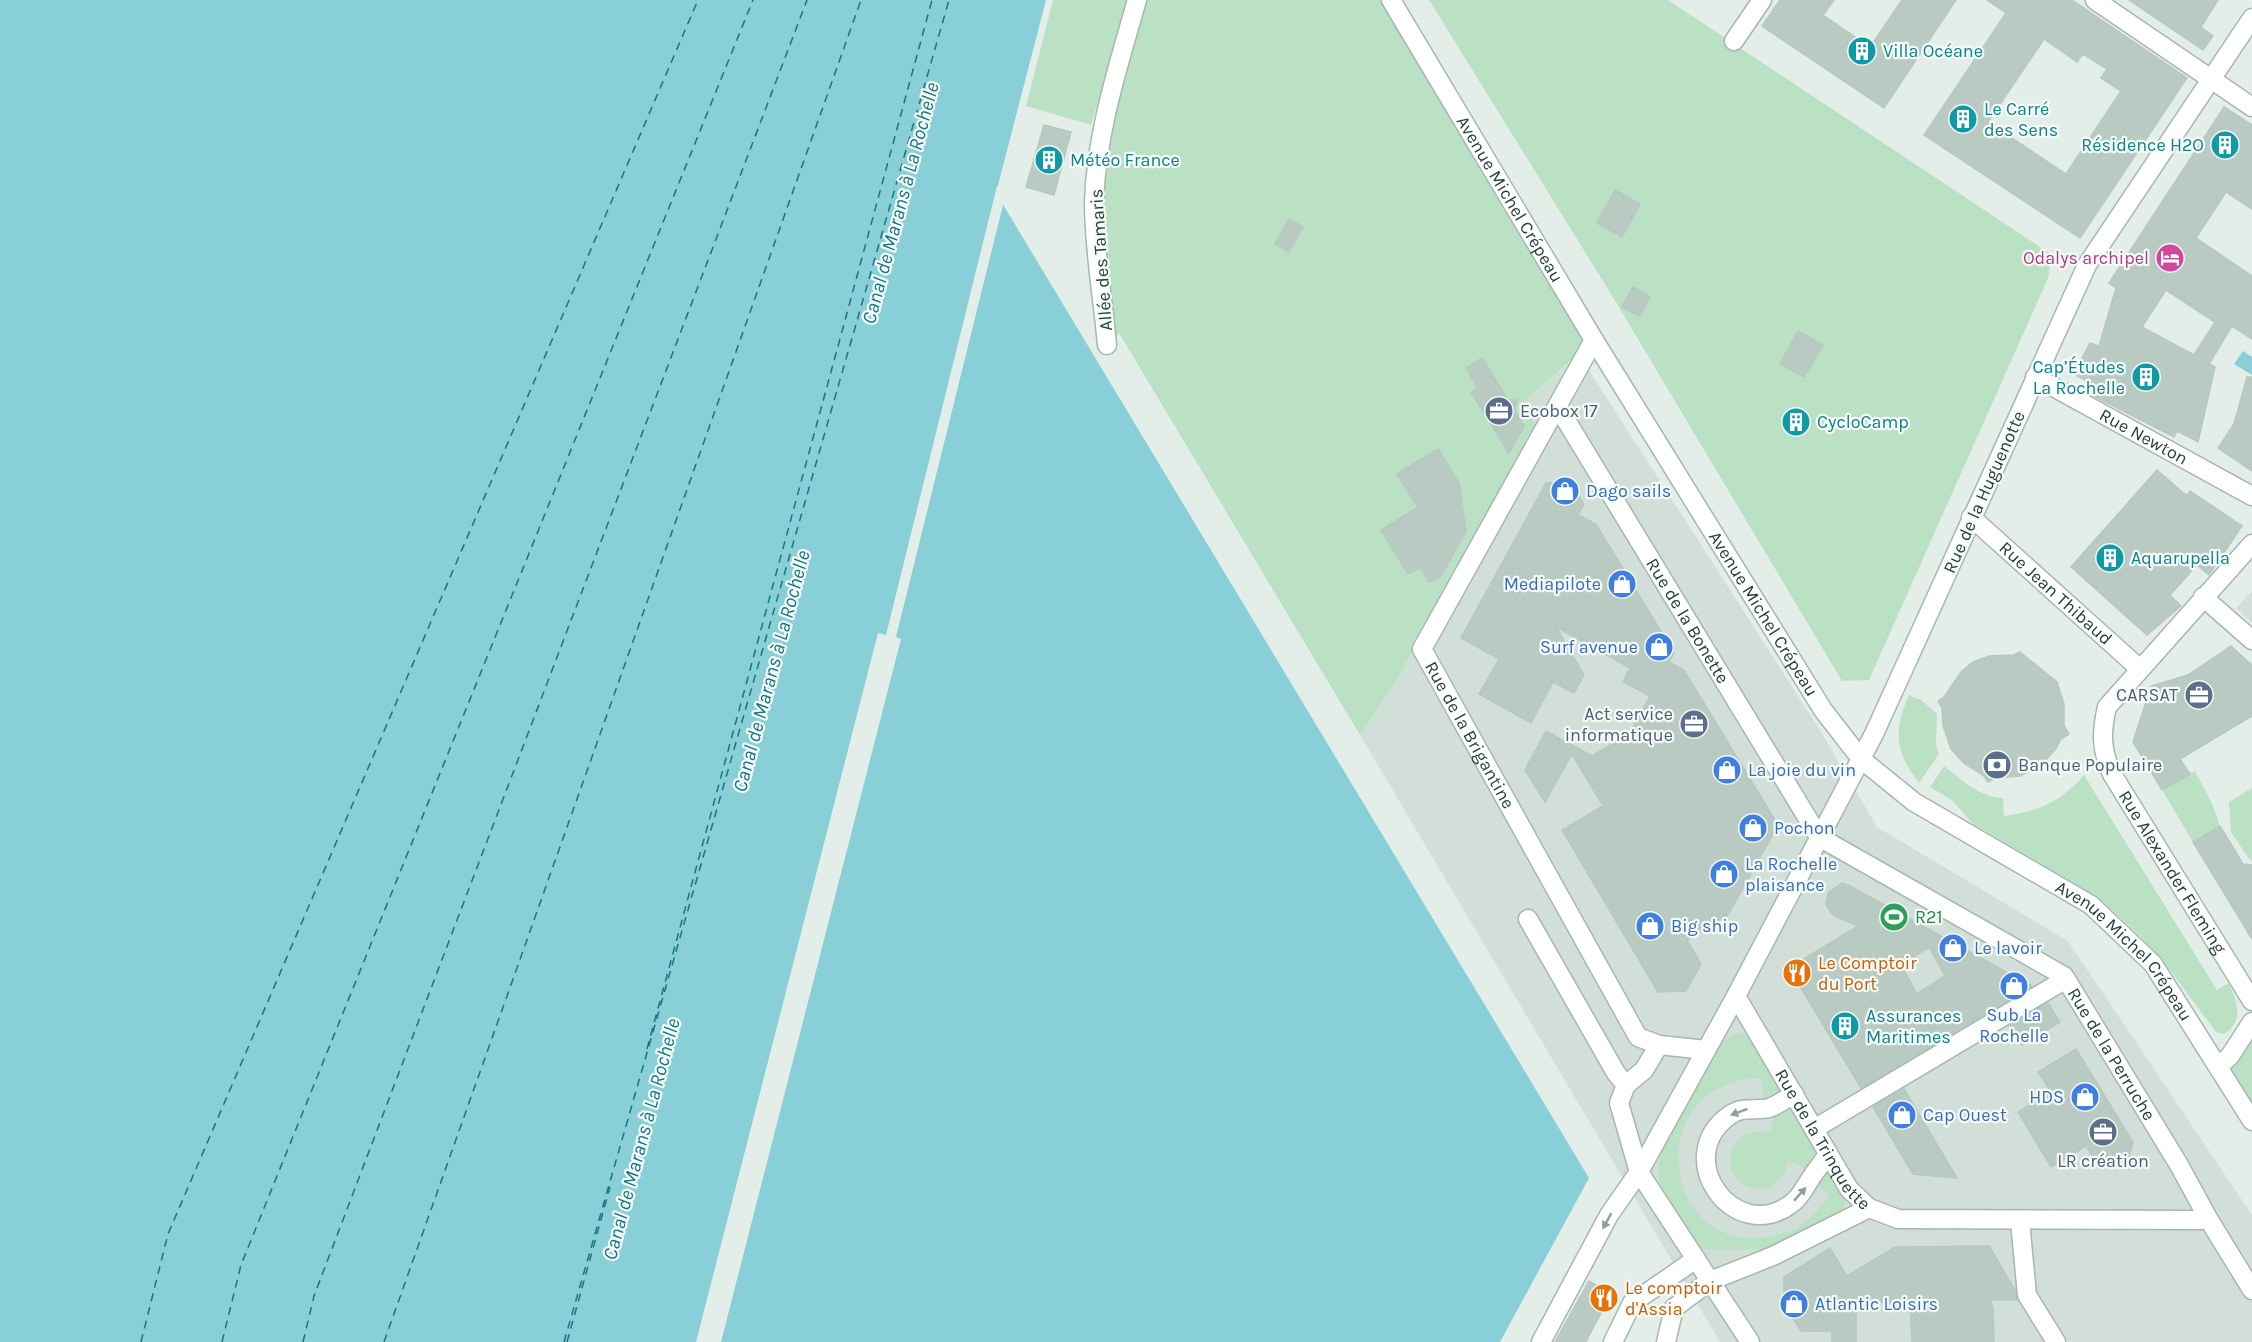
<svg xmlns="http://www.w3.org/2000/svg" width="2252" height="1342" font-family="Karla,sans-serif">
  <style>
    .built { fill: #d2dfd8 }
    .green { fill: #bbe1c4; fill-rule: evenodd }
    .water { fill: #88cfd7 }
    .pier { fill: #e4eee9 }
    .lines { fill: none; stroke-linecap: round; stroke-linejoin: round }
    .ferry { stroke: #167683; stroke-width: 1.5; stroke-dasharray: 8 6; stroke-linecap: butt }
    .building { fill: #b9cac2; stroke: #b6c9c0; stroke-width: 1.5; fill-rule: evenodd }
    .minor-casing { stroke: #a6b7b0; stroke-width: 21 }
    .minor { stroke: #fff; stroke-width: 18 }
    .oneway { fill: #90a09c }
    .labels { text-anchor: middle; stroke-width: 4.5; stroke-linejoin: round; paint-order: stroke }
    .culture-label { font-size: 18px; fill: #0d838f; stroke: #f5faf7; text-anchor: start }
    .street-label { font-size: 18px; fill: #224238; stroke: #f5faf7 }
    .hotel-label { font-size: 18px; fill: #b23c85; stroke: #f5faf7; text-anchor: end }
    .service-label { font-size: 18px; fill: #4e5e75; stroke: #f5faf7; text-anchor: start }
    .shop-label { font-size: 18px; fill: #366cbe; stroke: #f5faf7; text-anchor: start }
    .leisure-label { font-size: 18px; fill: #27864d; stroke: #f5faf7; text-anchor: start }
    .food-label { font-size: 18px; fill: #c56008; stroke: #f5faf7; text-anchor: start }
    .water-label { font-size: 20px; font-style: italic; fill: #167683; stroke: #f5faf7 }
  </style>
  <rect width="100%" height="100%" fill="#e4eee9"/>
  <g class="built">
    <polygon points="1576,357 1583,361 1818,727 1877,827 2068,941 2252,1215 2252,1342 1720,1342 1360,735 1397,680 1535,424 1523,403"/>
    <polygon points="2252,591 2252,623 2236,608"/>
  </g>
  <g class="green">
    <polygon points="1053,0 1127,0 1091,125 1026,106"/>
    <polygon points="1147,0 1391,0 1594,340 1523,403 1535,424 1397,680 1360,735 1119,333 1107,345 1094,204 1120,94"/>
    <polygon points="1429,0 1668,0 2052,255 2048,278 1869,680 1842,681 1614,299"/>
    <path d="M 1909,695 L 1921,700 L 1937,714 L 1936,745 L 1939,754 L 1919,783 C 1895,752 1893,731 1909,695 Z"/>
    <path d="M 1944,766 C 1962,780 1979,797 2003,798 L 2004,816 C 2040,811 2060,802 2084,775 L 2217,990 L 2228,983 C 2238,1001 2244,1022 2224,1034 L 2216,1032 L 2172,973 L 2146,942 L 2113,911 L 2084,889 L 1972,823 L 1953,801 L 1930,787 Z"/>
    <polygon points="2195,771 2212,804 2220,826 2193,842 2162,790"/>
    <polygon points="2252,788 2252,860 2250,860 2231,832 2229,802"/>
    <polygon points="2252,1022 2252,1121 2219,1066"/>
    <path d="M 1739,1032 L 1748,1035 L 1756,1043 L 1846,1192 L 1844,1208 L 1773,1250 L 1700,1249 C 1676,1216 1649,1195 1661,1152 L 1719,1046 L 1727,1038 ZM 1761,1078 L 1763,1098 L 1773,1119 L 1770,1132 C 1717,1123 1717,1198 1769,1188 L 1785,1173 L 1788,1161 L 1802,1166 L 1816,1185 L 1829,1194 C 1816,1217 1795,1234 1768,1237 C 1658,1253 1642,1081 1761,1078 Z"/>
  </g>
  <g class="water">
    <polygon points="0,0 1046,0 996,193 1589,1178 1500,1342 0,1342"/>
    <polygon points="2243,351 2252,357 2252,375 2234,364"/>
  </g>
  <polygon class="pier" points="997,186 1000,187 999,193 1004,201 896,637 901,639 721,1342 696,1342 878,633 886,635"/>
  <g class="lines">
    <g class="ferry">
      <polyline points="647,1049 932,0"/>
      <polyline points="141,1342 168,1234 698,0"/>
      <polyline points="222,1342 241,1265 753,0"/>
      <polyline points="303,1342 314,1296 807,0"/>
      <polyline points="384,1342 861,0"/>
      <polyline points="564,1342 949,0"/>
      <polyline points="567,1342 610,1187"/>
    </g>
  </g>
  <g class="building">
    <polygon points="1780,0 1834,0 1823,15 1870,47 1902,0 1956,0 1884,108 1762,26"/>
    <path d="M 1987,0 L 2072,0 L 2187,78 L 2080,238 L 1924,135 L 2006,13 ZM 2044,39 L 2077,62 L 2083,54 L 2107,69 L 2101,78 L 2121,91 L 2066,174 L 1988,122 Z"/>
    <polygon points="2129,0 2218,0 2201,27 2213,36 2203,50"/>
    <path d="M 2224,107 L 2252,125 L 2252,209 L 2226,192 L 2196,238 L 2252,276 L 2252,339 L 2232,326 L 2209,364 L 2215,367 L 2198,442 L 2177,431 L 2174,437 L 2082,390 L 2087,381 L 2074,374 L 2090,343 L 2099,346 L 2116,288 L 2109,283 ZM 2166,290 L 2215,322 L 2194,355 L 2142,327 Z"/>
    <polygon points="1044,125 1071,132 1054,195 1026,187"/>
    <polygon points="1615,190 1640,204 1622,237 1597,223"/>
    <polygon points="1289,219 1303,227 1289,252 1275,244"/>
    <polygon points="1633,287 1650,297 1639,316 1622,307"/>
    <polygon points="1798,331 1823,345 1804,377 1780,364"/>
    <polygon points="1482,358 1508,400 1517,400 1515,411 1524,426 1509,453 1471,392 1478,388 1466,368"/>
    <polygon points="2247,377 2252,377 2252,471 2218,448 2234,424"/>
    <polygon points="1438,449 1459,483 1466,531 1441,576 1429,582 1420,567 1408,574 1381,530 1418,507 1397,474"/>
    <polygon points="2157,470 2187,496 2190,491 2242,526 2209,575 2197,565 2170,595 2181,606 2147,635 2071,567"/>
    <polygon points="1546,483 1567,483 1573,486 1584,504 1578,515 1596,524 1674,653 1669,662 1684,670 1778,825 1728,915 1687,940 1701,964 1686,991 1658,992 1562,830 1603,806 1572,754 1545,802 1525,770 1546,731 1592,756 1629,734 1650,696 1623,682 1630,668 1556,627 1584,675 1574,693 1553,682 1531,723 1479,694 1499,659 1461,638"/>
    <polygon points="2231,646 2252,665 2252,716 2180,759 2190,774 2162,790 2133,742 2151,686 2188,675"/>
    <polygon points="2020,652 2057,682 2064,704 2064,726 2069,734 2061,739 2055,750 2039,767 2020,776 1995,778 1988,782 1983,775 1965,764 1951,749 1943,725 1942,708 1938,701 1944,697 1961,672 1973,662 1989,656 2014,655"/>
    <polygon points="2220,826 2243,864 2252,865 2252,939 2193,842"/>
    <path d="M 1842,883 L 1850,886 L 2032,986 L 1861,1088 L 1789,968 L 1858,926 L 1833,915 L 1826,905 L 1828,893 ZM 1929,947 L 1945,976 L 1917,994 L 1901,965 Z"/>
    <polygon points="2048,1003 2060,1022 2022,1045 2010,1025"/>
    <polygon points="2076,1049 2133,1142 2129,1158 2121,1163 2096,1162 2086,1146 2051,1167 2018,1112 2051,1092 2038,1072"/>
    <polygon points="1904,1089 1957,1178 1913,1174 1873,1107"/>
    <polygon points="1989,1246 2015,1290 2017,1300 1990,1300 1993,1307 1994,1342 1912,1342 1910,1302 1856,1303 1856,1342 1832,1342 1832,1331 1801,1331 1784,1304 1784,1277 1830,1248 1847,1276 1895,1247"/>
    <polygon points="1589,1281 1612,1294 1594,1326 1586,1342 1555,1342"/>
  </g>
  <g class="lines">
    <g class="minor-casing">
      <g id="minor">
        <path id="s1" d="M 1391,0 L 1594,340 L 1823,710 L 1861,759 L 1914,802 L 2091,905 L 2153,964 L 2252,1121"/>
        <polyline points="2095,0 2252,107"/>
        <path id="s2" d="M 2252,18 L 2087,265 L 1874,734 L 1736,996 L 1849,1189 L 1869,1208 L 1898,1219 L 2209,1220 L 2252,1290"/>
        <polyline points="1734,41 1762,0"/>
        <path id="s3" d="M 1594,340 L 1422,649 L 1638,1037 L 1659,1045 L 1706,1050"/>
        <path d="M 1107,345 C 1103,299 1094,250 1094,203 C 1096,133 1118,67 1137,0"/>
        <path id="s4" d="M 2035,377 L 2252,496"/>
        <path id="s5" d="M 1558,407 L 1819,837 L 2064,976 L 2179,1165 L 2209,1220"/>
        <path id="s6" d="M 1971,517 L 2140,669"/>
        <path id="s7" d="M 2252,544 L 2107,707 C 2101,733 2101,749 2112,774 L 2252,1001"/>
        <polyline points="2203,597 2252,640"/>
        <polyline points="1528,919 1616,1073 1626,1085"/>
        <polyline points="1659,1045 1644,1070 1626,1085 1619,1103 1639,1172 1750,1342"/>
        <polyline points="2219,1066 2230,1056 2252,1022"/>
        <path d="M 1794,1094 C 1786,1099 1778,1105 1769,1108 C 1755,1111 1743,1106 1730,1115 C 1670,1157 1734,1246 1791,1204 C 1802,1196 1805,1186 1813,1175 C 1818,1167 1824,1162 1828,1153"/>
        <polyline points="1814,1129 2066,979"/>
        <polyline points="2020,1221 2027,1295 2056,1342"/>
        <polyline points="1541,1342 1609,1215 1639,1172 1736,996"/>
        <polyline points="1613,1342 1632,1303 1696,1259"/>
        <polyline points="1666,1342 1674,1308 1710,1281 1773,1256 1869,1208"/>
      </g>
    </g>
    <use href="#minor" class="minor"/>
  </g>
  <defs><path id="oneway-solid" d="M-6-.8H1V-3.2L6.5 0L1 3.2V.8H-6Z" transform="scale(1.5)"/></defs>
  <g class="oneway">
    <use href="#oneway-solid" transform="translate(1739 1112) rotate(159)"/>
    <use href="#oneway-solid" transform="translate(1800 1194) rotate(-48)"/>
    <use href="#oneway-solid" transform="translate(1607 1221) rotate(119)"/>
  </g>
  <defs>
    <g id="building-disc" transform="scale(1.5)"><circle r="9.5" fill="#0f9aa8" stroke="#f5faf7"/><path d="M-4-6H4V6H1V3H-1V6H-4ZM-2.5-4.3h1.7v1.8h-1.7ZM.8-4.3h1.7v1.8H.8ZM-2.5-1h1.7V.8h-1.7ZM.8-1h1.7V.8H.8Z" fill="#fff"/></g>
    <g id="hotel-disc" transform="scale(1.5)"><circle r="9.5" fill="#d1479c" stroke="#f5faf7"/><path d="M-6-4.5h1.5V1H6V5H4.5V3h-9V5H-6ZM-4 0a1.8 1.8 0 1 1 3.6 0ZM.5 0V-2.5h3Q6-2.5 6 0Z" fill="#fff"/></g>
    <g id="office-disc" transform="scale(1.5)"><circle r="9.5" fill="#5c6f8a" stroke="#f5faf7"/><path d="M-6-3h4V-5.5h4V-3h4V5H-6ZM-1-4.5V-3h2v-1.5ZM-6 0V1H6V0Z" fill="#fff"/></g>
    <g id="shop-disc" transform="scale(1.5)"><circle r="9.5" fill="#3f7fe0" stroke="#f5faf7"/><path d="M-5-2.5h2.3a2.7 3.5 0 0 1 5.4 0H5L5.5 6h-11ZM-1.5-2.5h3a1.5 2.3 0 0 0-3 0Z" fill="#fff"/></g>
    <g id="bank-disc" transform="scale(1.5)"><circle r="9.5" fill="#5c6f8a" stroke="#f5faf7"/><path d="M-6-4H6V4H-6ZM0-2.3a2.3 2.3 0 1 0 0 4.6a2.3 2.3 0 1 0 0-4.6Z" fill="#fff"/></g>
    <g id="stadium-disc" transform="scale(1.5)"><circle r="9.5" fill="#2e9e5b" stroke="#f5faf7"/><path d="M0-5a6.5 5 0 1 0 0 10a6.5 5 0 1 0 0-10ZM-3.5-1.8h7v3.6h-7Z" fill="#fff"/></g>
    <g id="restaurant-disc" transform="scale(1.5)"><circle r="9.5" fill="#e8710a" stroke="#f5faf7"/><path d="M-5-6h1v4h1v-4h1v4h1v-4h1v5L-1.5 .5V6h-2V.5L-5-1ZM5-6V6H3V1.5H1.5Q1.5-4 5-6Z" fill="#fff"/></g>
  </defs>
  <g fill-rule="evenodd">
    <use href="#building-disc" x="1862" y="51"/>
    <use href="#building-disc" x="1963" y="119"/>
    <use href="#building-disc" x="2225" y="145"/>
    <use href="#building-disc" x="1049" y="160"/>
    <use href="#hotel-disc" x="2170" y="258"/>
    <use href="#building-disc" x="2146" y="377"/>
    <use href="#office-disc" x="1499" y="411"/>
    <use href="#building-disc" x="1796" y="422"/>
    <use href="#shop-disc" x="1565" y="491"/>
    <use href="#building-disc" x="2110" y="558"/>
    <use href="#shop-disc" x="1622" y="584"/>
    <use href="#shop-disc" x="1659" y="647"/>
    <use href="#office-disc" x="2199" y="695"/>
    <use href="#office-disc" x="1694" y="724"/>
    <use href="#bank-disc" x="1997" y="765"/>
    <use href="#shop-disc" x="1727" y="770"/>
    <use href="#shop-disc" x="1753" y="828"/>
    <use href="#shop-disc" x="1724" y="874"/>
    <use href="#stadium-disc" x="1894" y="917"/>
    <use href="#shop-disc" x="1650" y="926"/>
    <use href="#shop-disc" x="1953" y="948"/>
    <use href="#restaurant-disc" x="1797" y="973"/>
    <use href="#shop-disc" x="2014" y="986"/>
    <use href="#building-disc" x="1845" y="1026"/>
    <use href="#shop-disc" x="2085" y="1097"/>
    <use href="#shop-disc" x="1902" y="1115"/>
    <use href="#office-disc" x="2103" y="1132"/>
    <use href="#restaurant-disc" x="1604" y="1298"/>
    <use href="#shop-disc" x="1794" y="1304"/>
  </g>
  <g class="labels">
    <g class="culture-label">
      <text x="1883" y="57">Villa Océane</text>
      <text x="1984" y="115">Le Carré<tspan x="1984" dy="21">des Sens</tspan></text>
      <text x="2204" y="151" text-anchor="end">Résidence H2O</text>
      <text x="1070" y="166">Météo France</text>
      <text x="2125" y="373" text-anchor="end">Cap’Études<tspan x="2125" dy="21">La Rochelle</tspan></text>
      <text x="1817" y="428">CycloCamp</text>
      <text x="2131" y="564">Aquarupella</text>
      <text x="1866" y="1022">Assurances<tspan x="1866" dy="21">Maritimes</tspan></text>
    </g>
    <g class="street-label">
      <text dy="6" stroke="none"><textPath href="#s1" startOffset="232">Avenue Michel Crépeau</textPath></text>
      <text transform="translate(1101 260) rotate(-94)" y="6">Allée des Tamaris</text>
      <text dy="6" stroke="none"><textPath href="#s4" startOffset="124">Rue Newton</textPath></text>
      <text transform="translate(1984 492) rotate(-66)" y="6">Rue de la Huguenotte</text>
      <text dy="6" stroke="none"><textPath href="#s6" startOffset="114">Rue Jean Thibaud</textPath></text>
      <text dy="6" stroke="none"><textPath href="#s1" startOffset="718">Avenue Michel Crépeau</textPath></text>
      <text dy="6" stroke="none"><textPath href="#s5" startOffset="250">Rue de la Bonette</textPath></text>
      <text dy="6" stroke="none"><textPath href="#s3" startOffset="452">Rue de la Brigantine</textPath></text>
      <text dy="6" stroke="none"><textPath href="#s7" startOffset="402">Rue Alexander Fleming</textPath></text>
      <text dy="6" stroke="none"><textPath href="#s1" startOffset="1222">Avenue Michel Crépeau</textPath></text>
      <text dy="6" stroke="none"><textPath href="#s5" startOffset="876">Rue de la Perruche</textPath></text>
      <text dy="6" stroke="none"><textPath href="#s2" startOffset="1276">Rue de la Trinquette</textPath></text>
    </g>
    <g class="hotel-label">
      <text x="2149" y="264">Odalys archipel</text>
    </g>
    <g class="service-label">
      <text x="1520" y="417">Ecobox 17</text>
      <text x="2178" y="701" text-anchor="end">CARSAT</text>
      <text x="1673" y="720" text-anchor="end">Act service<tspan x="1673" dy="21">informatique</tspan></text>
      <text x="2018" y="771">Banque Populaire</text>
      <text x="2103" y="1167" text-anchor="middle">LR création</text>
    </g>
    <g class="shop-label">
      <text x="1586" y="497">Dago sails</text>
      <text x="1601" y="590" text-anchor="end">Mediapilote</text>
      <text x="1638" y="653" text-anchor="end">Surf avenue</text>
      <text x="1748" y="776">La joie du vin</text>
      <text x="1774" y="834">Pochon</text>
      <text x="1745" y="870">La Rochelle<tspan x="1745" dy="21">plaisance</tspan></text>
      <text x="1671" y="932">Big ship</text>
      <text x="1974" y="954">Le lavoir</text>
      <text x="2014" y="1021" text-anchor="middle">Sub La<tspan x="2014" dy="21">Rochelle</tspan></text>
      <text x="2064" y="1103" text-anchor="end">HDS</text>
      <text x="1923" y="1121">Cap Ouest</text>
      <text x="1815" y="1310">Atlantic Loisirs</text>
    </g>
    <g class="leisure-label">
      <text x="1915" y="923">R21</text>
    </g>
    <g class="food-label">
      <text x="1818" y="969">Le Comptoir<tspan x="1818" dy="21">du Port</tspan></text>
      <text x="1625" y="1294">Le comptoir<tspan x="1625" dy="21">d'Assia</tspan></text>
    </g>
    <g class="water-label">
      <text transform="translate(900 203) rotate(-75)" y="7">Canal de Marans à La Rochelle</text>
      <text transform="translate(771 671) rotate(-75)" y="7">Canal de Marans à La Rochelle</text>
      <text transform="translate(641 1139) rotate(-75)" y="7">Canal de Marans à La Rochelle</text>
    </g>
  </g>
</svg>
